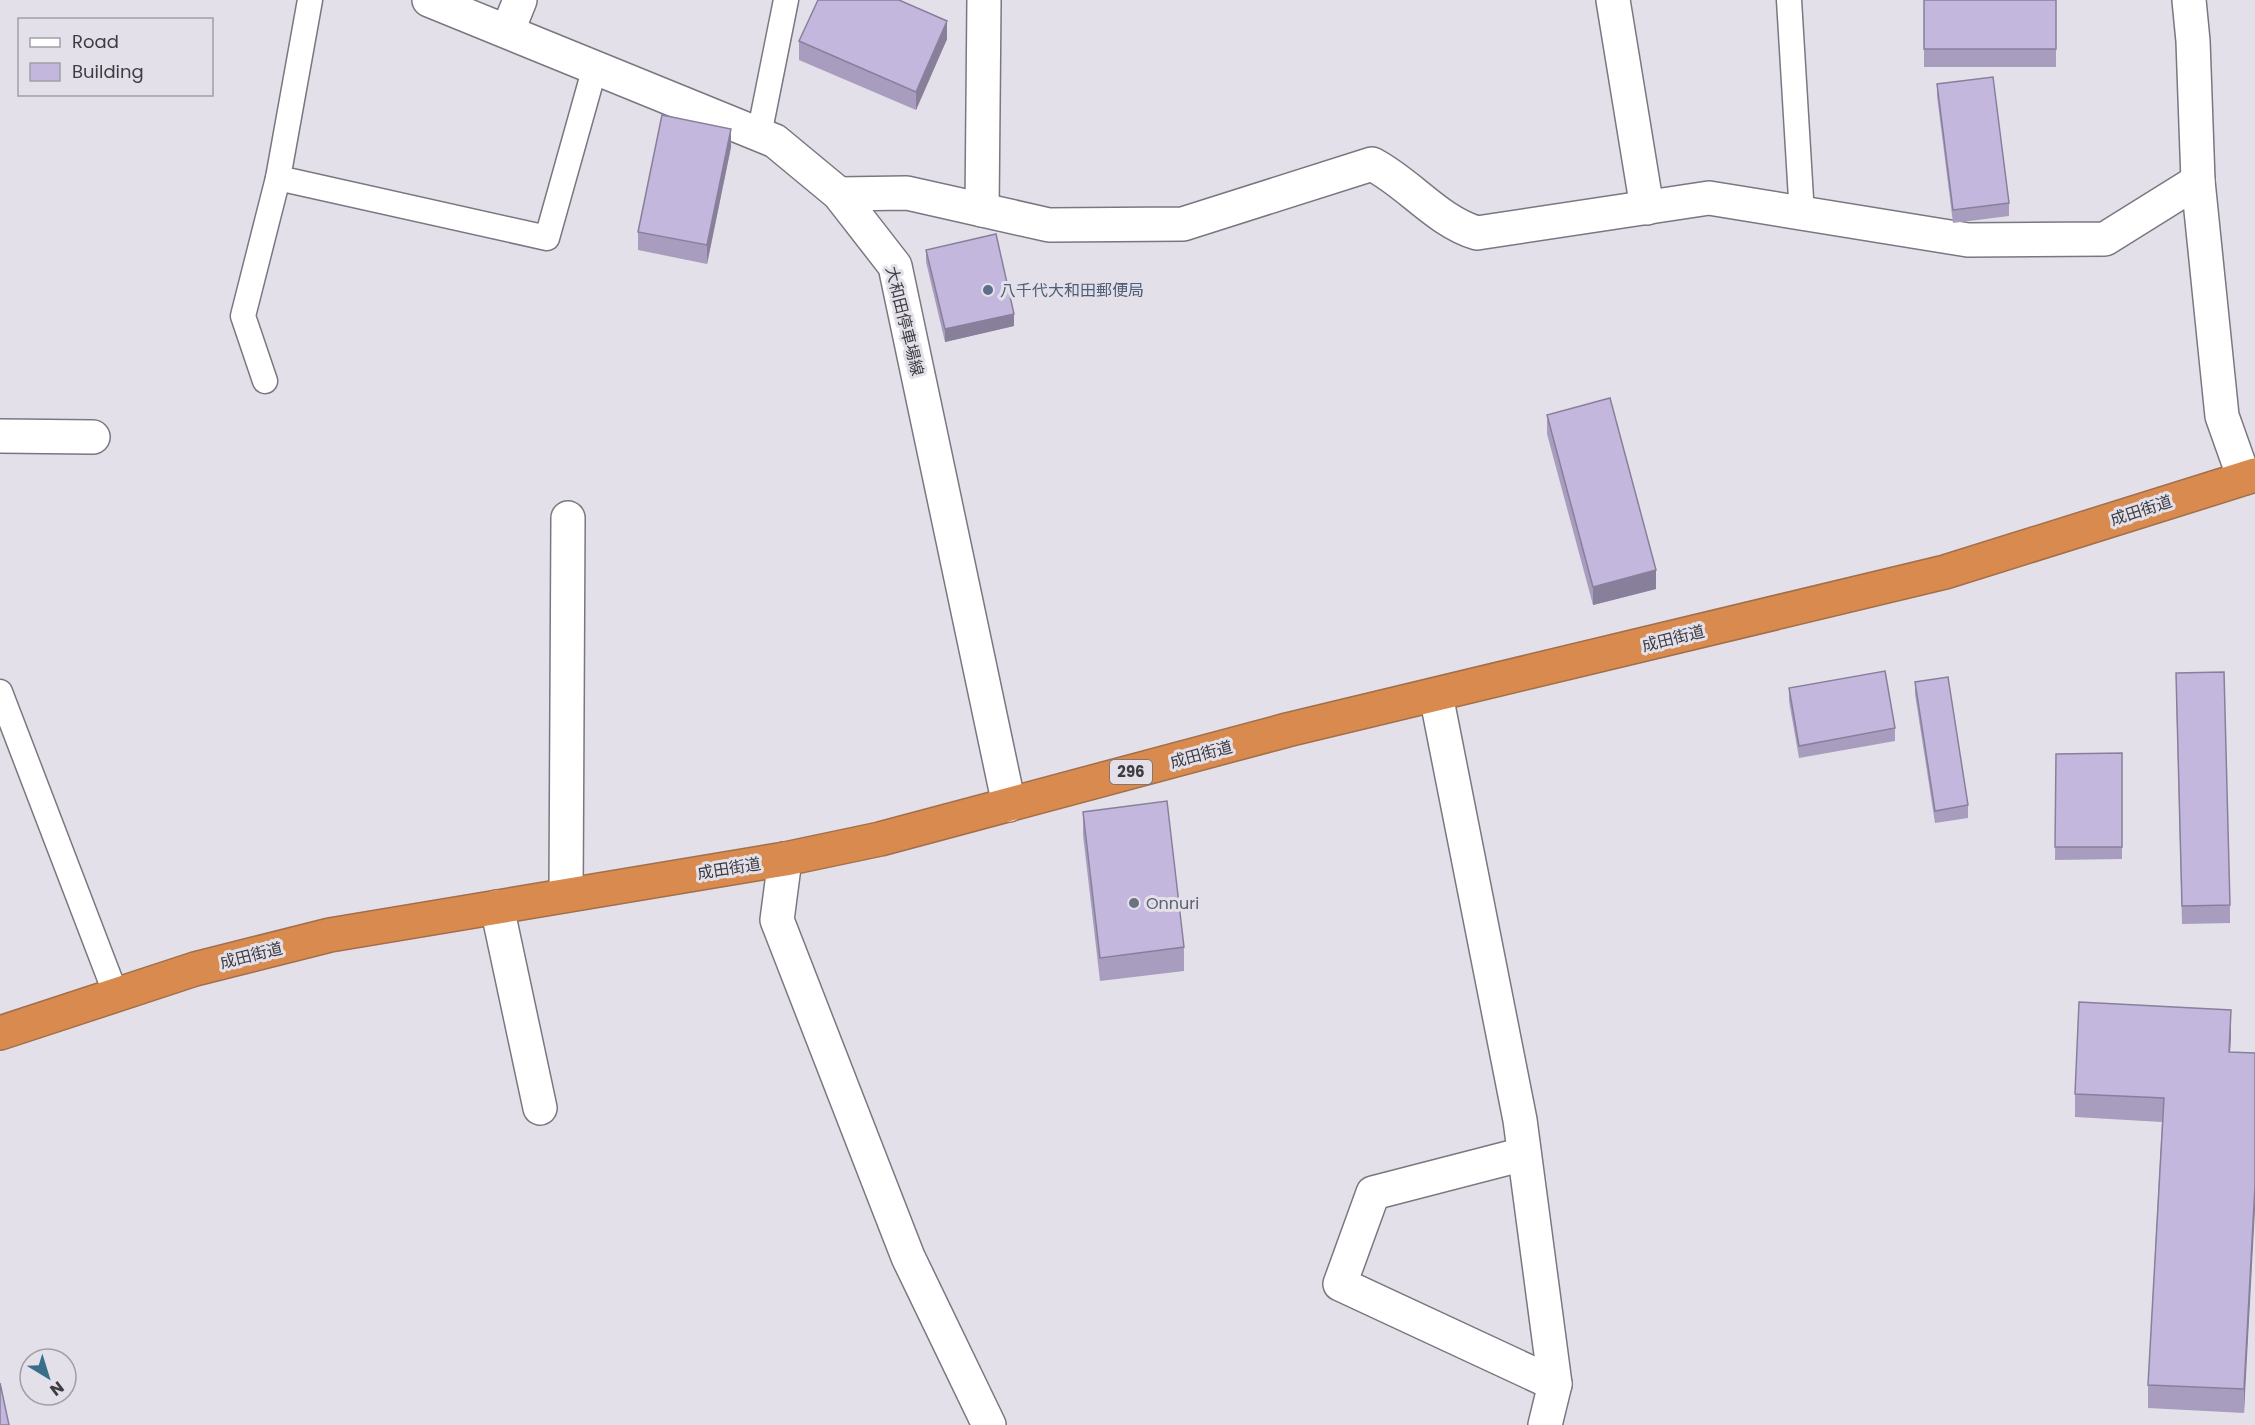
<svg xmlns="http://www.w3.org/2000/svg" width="2255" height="1425" font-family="Poppins,'Noto Sans JP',sans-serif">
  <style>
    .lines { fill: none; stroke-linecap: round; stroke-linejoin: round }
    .lane-casing { stroke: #7a7780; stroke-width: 27 }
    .street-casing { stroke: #7a7780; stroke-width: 36 }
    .secondary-casing { stroke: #7a7780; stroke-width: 36 }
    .highway-casing { stroke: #a26f49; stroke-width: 36 }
    .lane { stroke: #fff; stroke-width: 24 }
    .street { stroke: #fff; stroke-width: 33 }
    .secondary { stroke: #fff; stroke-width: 33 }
    .highway { stroke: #d98a4e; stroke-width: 33 }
    .wall { fill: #a89dbf }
    .shaded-wall { fill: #88809b }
    .building { fill: #c3b7de; stroke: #88809b; stroke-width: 1.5 }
    .service-dot { fill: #5c6f8a; stroke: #e3e0ea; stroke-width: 2 }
    .worship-dot { fill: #6b7280; stroke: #e3e0ea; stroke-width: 2 }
    .labels { text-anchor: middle; stroke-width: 6; stroke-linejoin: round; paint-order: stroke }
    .shield { fill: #e3e0ea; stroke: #6f6d73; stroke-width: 1.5 }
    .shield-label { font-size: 15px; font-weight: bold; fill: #3d3c40 }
    .service-label { font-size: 16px; fill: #4e5e75; stroke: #e3e0ea; text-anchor: start }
    .street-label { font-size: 16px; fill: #3d3c40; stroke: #e3e0ea }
    .worship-label { font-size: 16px; fill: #5b616d; stroke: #e3e0ea; text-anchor: start }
  </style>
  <rect width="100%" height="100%" fill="#e3e0ea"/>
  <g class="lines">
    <g class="lane-casing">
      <g id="lane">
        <polyline points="310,0 278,178 547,238 595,67"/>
        <polyline points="1789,0 1802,215"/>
        <polyline points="759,135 786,0"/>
        <polyline points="265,381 243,316 278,178"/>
        <polyline points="0,692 116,995"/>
      </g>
    </g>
    <g class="street-casing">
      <g id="street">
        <polyline points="1613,0 1647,208"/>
        <polyline points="2189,0 2193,41 2198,181 2222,416 2244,478"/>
        <polyline points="508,30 520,0"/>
        <path d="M 839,194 L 907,193 L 1049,225 L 1183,224 L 1372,164 C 1409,183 1437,221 1477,233 L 1709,198 L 1968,240 L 2105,239 L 2198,181"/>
        <polyline points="982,210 984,0"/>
        <polyline points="0,436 93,437"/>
        <polyline points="1436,695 1520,1120 1555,1384 1545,1425"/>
        <polyline points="785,859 777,920 908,1257 989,1425"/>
        <polyline points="566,895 568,518"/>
        <polyline points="497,907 540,1108"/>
        <polyline points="1524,1154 1373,1193 1340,1284 1555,1384"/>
      </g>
    </g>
    <g class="secondary-casing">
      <polyline id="secondary" points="429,0 775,141 839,194 895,266 1009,805"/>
    </g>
    <g class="highway-casing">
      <polyline id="highway" points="0,1033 195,969 330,935 785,859 880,839 1287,730 1945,572 2255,475"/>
    </g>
    <use href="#lane" class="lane"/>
    <use href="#street" class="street"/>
    <use href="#secondary" class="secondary"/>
    <use href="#highway" class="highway"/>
  </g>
  <g class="wall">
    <rect x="1924" y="0" width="132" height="67"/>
    <polygon points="947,39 916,110 799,60 799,41"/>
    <polygon points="1937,84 2009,203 2009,216 1953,223 1937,96"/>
    <polygon points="731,147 707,264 638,250 638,232"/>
    <polygon points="926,250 1014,326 945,342 926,262"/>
    <polygon points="1547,415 1656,589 1593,605 1547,434"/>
    <polygon points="1915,682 1968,805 1968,818 1935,823 1915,694"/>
    <polygon points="1789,688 1895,728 1895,741 1799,758 1789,701"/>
    <polygon points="2176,691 2230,905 2230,923 2182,924"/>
    <polygon points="2122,753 2122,859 2055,860 2056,754"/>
    <polygon points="1083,812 1184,947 1184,971 1100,981 1083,835"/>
    <polygon points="2231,1033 2230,1052 2255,1053 2244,1413 2148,1408 2148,1385 2162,1122 2075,1117 2075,1094"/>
  </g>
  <g class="shaded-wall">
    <polygon points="947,21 947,39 916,110 916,92"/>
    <polygon points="731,129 731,147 707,264 707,245"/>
    <polygon points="1014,314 1014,326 945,342 945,329"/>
    <polygon points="1656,570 1656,589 1593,605 1593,587"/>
    <polygon points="2231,1010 2231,1033 2229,1075 2229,1052"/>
    <polygon points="2255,1186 2255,1210 2244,1413 2244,1389"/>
  </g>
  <g class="building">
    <polygon points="818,0 899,0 947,21 916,92 799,41"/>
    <rect x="1924" y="0" width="132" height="49"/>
    <polygon points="1993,77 2009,203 1953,210 1937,84"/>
    <polygon points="662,115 731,129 707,245 638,232"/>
    <polygon points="996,234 1014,314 945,329 926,250"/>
    <polygon points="1610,398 1656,570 1593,587 1547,415"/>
    <polygon points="1885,671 1895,728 1799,746 1789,688"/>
    <polygon points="2224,672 2230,905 2182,906 2176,673"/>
    <polygon points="1948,677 1968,805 1935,811 1915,682"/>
    <polygon points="2122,753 2122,847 2055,847 2056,754"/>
    <polygon points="1167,801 1184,947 1100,958 1083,812"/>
    <polygon points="2079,1002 2231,1010 2229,1052 2255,1053 2255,1186 2244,1389 2148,1385 2164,1098 2075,1094"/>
    <polygon points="0,1383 9,1425 0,1425"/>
  </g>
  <circle class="service-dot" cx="988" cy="290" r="6"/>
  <circle class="worship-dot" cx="1134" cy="903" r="6"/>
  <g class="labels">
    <rect class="shield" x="1110" y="760" width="42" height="24" rx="4.5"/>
    <g class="shield-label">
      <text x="1131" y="777">296</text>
    </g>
    <g class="service-label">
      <text x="1000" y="296">八千代大和田郵便局</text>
    </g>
    <g class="street-label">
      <text transform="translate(905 321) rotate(76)" y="6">大和田停車場線</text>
      <text transform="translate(2141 510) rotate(-18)" y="6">成田街道</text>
      <text transform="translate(1673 638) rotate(-14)" y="6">成田街道</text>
      <text transform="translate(1201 754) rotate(-15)" y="6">成田街道</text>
      <text transform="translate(729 868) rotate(-9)" y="6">成田街道</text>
      <text transform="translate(251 955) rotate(-14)" y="6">成田街道</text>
    </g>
    <g class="worship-label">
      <text x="1146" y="909">Onnuri</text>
    </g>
  </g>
  <rect x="18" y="18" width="195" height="78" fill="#e3e0ea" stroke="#a19ea6" stroke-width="1.5"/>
  <rect x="30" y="38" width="30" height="9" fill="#ffffff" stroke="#a19ea6" stroke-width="1.5"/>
  <text x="72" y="48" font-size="18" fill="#3d3c40">Road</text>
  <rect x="30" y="63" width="30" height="18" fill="#c3b7de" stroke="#a19ea6" stroke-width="1.5"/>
  <text x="72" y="78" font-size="18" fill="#3d3c40">Building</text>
  <g transform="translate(48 1377) rotate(142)"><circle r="28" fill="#e3e0ea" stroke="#a19ea6" stroke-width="1.5"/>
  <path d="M0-4.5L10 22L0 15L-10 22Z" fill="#386e89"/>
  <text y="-9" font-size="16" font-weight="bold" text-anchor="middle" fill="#3d3c40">N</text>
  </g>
</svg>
